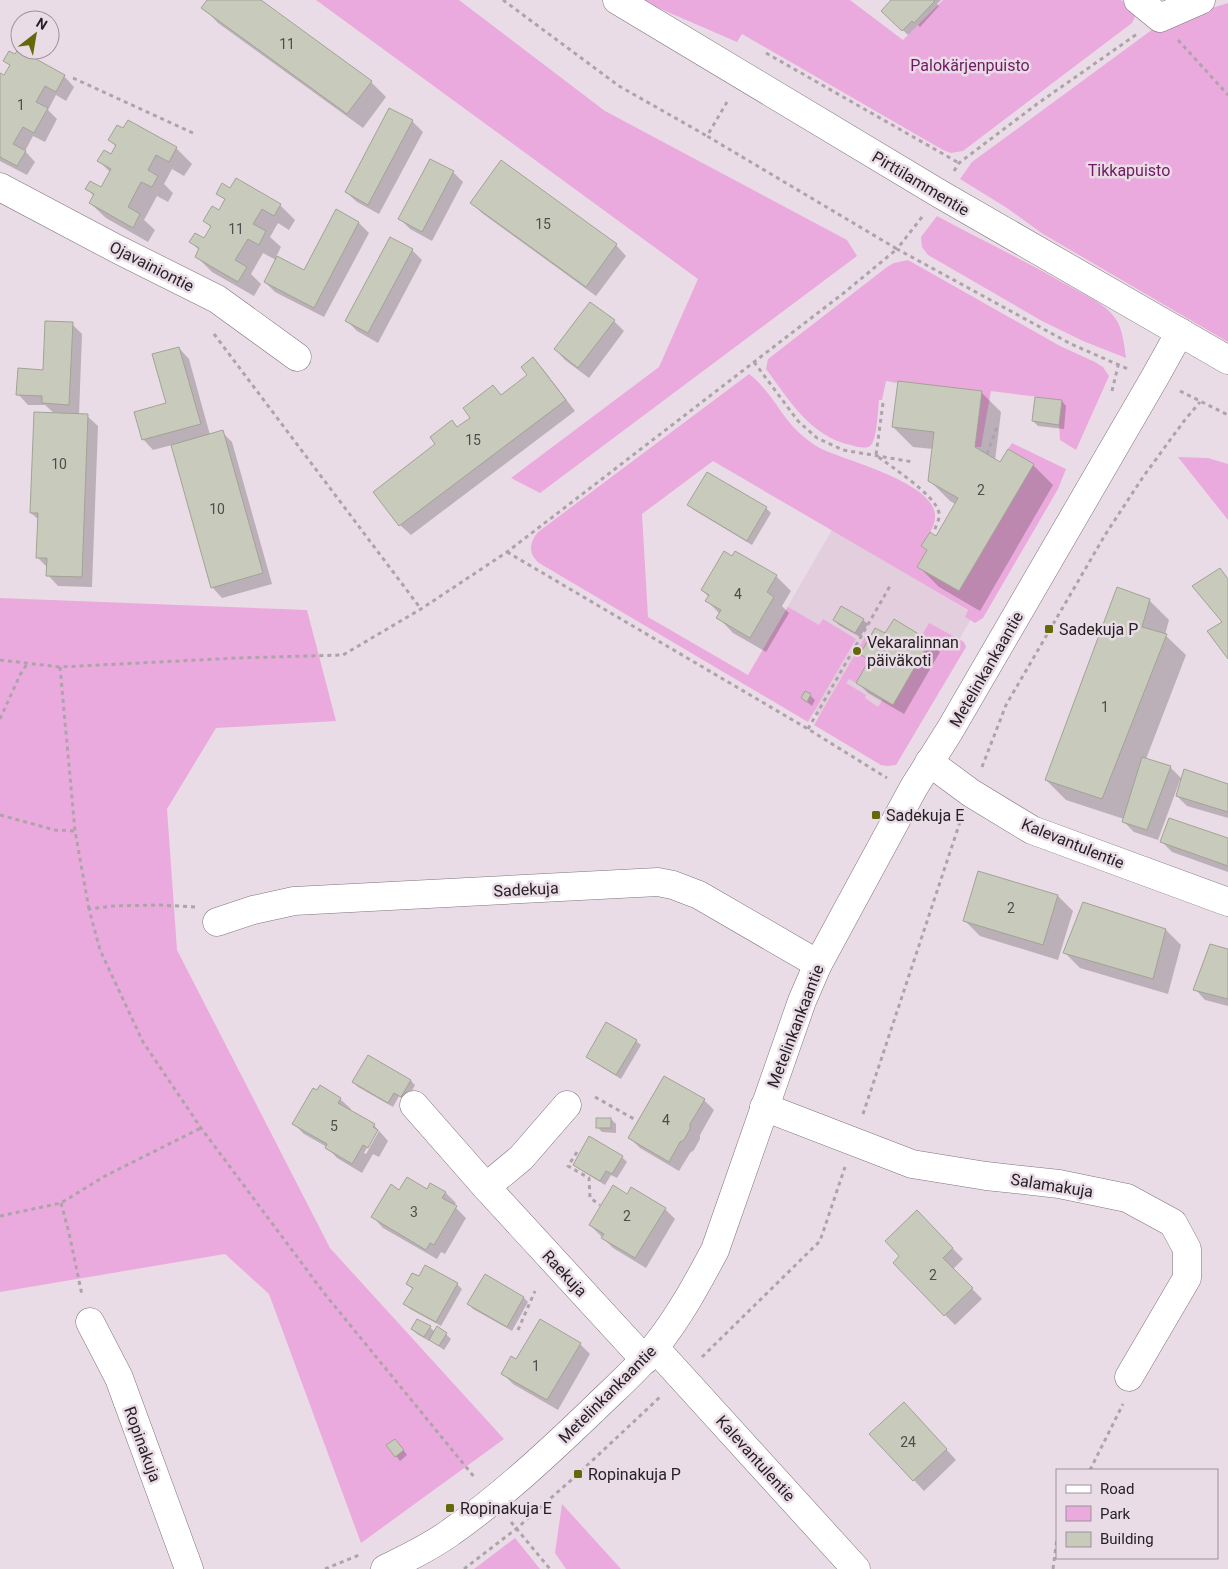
<svg xmlns="http://www.w3.org/2000/svg" width="1228" height="1569" font-family="Roboto,sans-serif">
  <style>
    .built { fill: #e2cedc }
    .green { fill: #ebaadd }
    .shadow { fill: #0003; fill-rule: evenodd }
    .building { fill: #c8cabc; stroke: #a1a395 }
    .lines { fill: none; stroke-linecap: round; stroke-linejoin: round }
    .minor-casing { stroke: #7e737b; stroke-width: 29 }
    .path { stroke: #aea3ab; stroke-width: 3; stroke-dasharray: 4 4; stroke-linecap: butt }
    .minor { stroke: #fff; stroke-width: 28 }
    .poi-dot { fill: #636909; stroke: #eadce6; stroke-width: 2 }
    .labels { text-anchor: middle; stroke-width: 5; stroke-linejoin: round; paint-order: stroke }
    .number-label { font-size: 14px; fill: #4f4c4c }
    .park-label { font-size: 16px; fill: #6e1b62; stroke: #eadce6 }
    .street-label { font-size: 16px; fill: #272226; stroke: #eadce6 }
    .poi-label { font-size: 16px; fill: #272226; stroke: #eadce6; text-anchor: start }
  </style>
  <rect width="100%" height="100%" fill="#eadce6"/>
  <polygon class="built" points="832,530 974,614 890,758 748,675"/>
  <g class="green">
    <polygon points="316,0 459,0 605,111 847,240 857,256 540,493 511,478 659,367 698,279"/>
    <polygon points="640,0 850,0 903,40 943,0 1121,0 1128,5 1135,17 1132,23 963,151 951,153 943,150 742,34 737,42"/>
    <polygon points="1228,3 1228,342 1043,234 1007,208 960,179 972,162 1153,29 1190,15"/>
    <path d="M 937,216 C 981,240 1026,261 1069,286 C 1084,295 1105,303 1115,318 C 1123,329 1124,345 1126,358 L 1083,341 L 1042,321 L 928,255 L 922,247 L 921,237 Z"/>
    <path d="M 908,260 L 1060,346 L 1095,362 L 1103,367 L 1109,376 L 1076,450 L 1060,440 L 1059,425 L 1062,400 L 991,391 L 981,447 L 975,447 L 981,391 L 898,381 L 897,383 L 886,381 L 882,400 L 879,400 C 878,409 877,442 870,446 C 866,449 856,447 851,445 C 811,437 789,400 766,369 L 768,359 L 887,267 L 894,263 Z"/>
    <path d="M 749,374 C 772,391 782,420 804,437 C 810,442 817,447 824,450 C 848,461 934,483 935,515 C 936,526 927,537 922,546 L 927,550 L 918,567 L 959,591 L 1033,464 L 1008,449 L 1012,443 L 1066,469 L 1058,489 L 983,618 L 975,623 L 965,617 L 968,610 L 713,461 L 642,514 L 648,617 L 748,675 L 788,607 L 819,625 L 823,619 L 856,639 L 808,722 L 539,563 C 528,553 529,543 538,532 Z"/>
    <polygon points="1178,457 1208,458 1228,464 1228,520"/>
    <polygon points="0,598 307,610 336,721 216,728 167,809 177,950 330,1248 504,1439 361,1543 269,1294 225,1254 0,1292"/>
    <polygon points="929,623 964,642 966,647 896,765 887,766 881,765 814,725 865,637 869,639 860,654 869,660 856,683 849,679 846,683 866,695 865,698 878,707 883,699 893,704 930,641 922,635"/>
    <polygon points="562,1504 621,1569 566,1569 555,1553"/>
    <polygon points="515,1538 540,1569 474,1569 478,1566"/>
  </g>
  <g class="shadow">
    <polygon points="208,0 259,0 371,82 386,97 363,128 218,23 203,7"/>
    <polygon points="893,0 941,0 937,4 939,6 920,27 918,25 908,35 883,11"/>
    <polygon points="5,60 64,76 74,87 66,101 56,95 48,110 57,119 45,142 33,136 25,151 35,162 27,175 0,161 0,74 5,77 10,66"/>
    <polygon points="390,110 412,121 423,132 379,214 357,202 346,192"/>
    <polygon points="110,140 176,148 192,164 184,176 172,169 164,184 173,193 168,202 157,196 144,220 155,230 148,242 106,218 90,203 94,196 87,189 102,188 111,173 99,161 112,156 116,147"/>
    <polygon points="453,172 463,182 432,241 410,229 400,219"/>
    <polygon points="230,190 280,205 295,220 289,230 278,223 270,237 281,247 276,257 304,272 336,211 359,223 369,233 324,317 275,292 265,282 276,260 263,253 251,274 261,284 254,296 212,272 196,256 200,251 191,242 205,240 212,228 204,221 220,212 226,201 218,193"/>
    <polygon points="472,203 616,245 626,256 596,296 482,213"/>
    <polygon points="412,250 422,260 378,343 357,331 347,321"/>
    <polygon points="614,321 624,331 589,378 565,360 555,349"/>
    <polygon points="72,324 82,334 79,415 87,416 98,426 92,587 58,586 48,575 48,568 38,558 39,520 31,513 55,414 45,405 28,405 18,394 44,371"/>
    <polygon points="179,348 189,359 210,435 222,432 232,442 272,584 222,598 212,587 172,445 153,450 143,439 167,404"/>
    <polygon points="533,359 543,369 575,411 411,535 400,525 375,492 472,418 493,387 502,396 529,376"/>
    <polygon points="981,392 1001,412 995,461 1000,464 1033,465 1053,485 980,611 939,587 919,567 928,551 923,546 936,538 955,504 950,501 930,481 933,449 913,447 893,427"/>
    <polygon points="1062,401 1066,406 1064,429 1038,426 1033,421"/>
    <polygon points="689,505 766,508 771,513 752,545 694,510"/>
    <polygon points="776,576 791,591 782,606 789,613 766,652 733,633 718,617 720,614 707,601 709,597 702,590"/>
    <polygon points="1149,600 1169,620 1165,635 1186,655 1146,759 1170,767 1182,779 1228,785 1228,818 1187,806 1177,796 1182,780 1180,780 1158,840 1134,832 1123,821 1124,819 1066,800 1046,780"/>
    <polygon points="834,620 863,620 868,624 860,637 839,625"/>
    <polygon points="886,635 930,642 940,652 904,714 868,693 858,683 870,662 861,654"/>
    <polygon points="806,692 815,700 812,706 802,698"/>
    <polygon points="1228,839 1228,872 1172,852 1162,842"/>
    <polygon points="1058,896 1073,911 1058,960 980,936 965,921"/>
    <polygon points="1166,930 1181,945 1168,994 1080,968 1064,952"/>
    <polygon points="1228,950 1228,1006 1205,1000 1195,989"/>
    <polygon points="636,1041 641,1045 621,1079 592,1061 587,1057"/>
    <polygon points="411,1081 415,1085 406,1101 399,1096 393,1107 358,1087 353,1082"/>
    <path d="M 340,1099 L 351,1109 L 350,1111 L 374,1125 L 388,1141 L 379,1157 L 373,1154 L 362,1173 L 337,1158 L 327,1147 L 304,1134 L 294,1124 ZM 377,1129 L 379,1131 L 366,1154 L 364,1153 Z"/>
    <polygon points="704,1100 714,1110 700,1135 700,1139 694,1150 690,1153 679,1171 640,1148 630,1138"/>
    <polygon points="611,1119 616,1124 616,1133 602,1132 598,1128"/>
    <polygon points="622,1157 627,1162 617,1178 611,1175 605,1185 579,1169 574,1165"/>
    <polygon points="427,1190 446,1193 456,1203 454,1206 466,1218 445,1254 441,1252 437,1259 383,1228 373,1217"/>
    <polygon points="628,1195 665,1209 675,1219 646,1268 613,1248 590,1225"/>
    <polygon points="917,1212 963,1259 953,1269 982,1299 955,1325 894,1263 901,1256"/>
    <polygon points="485,1275 524,1298 528,1302 512,1331 473,1309 469,1304"/>
    <polygon points="419,1278 457,1284 462,1289 441,1326 410,1309 405,1304 413,1289 407,1284"/>
    <polygon points="430,1327 435,1332 446,1334 451,1339 444,1350 430,1340 429,1341 417,1334 412,1329"/>
    <polygon points="580,1344 590,1354 558,1410 513,1384 502,1373 517,1361"/>
    <polygon points="914,1414 956,1460 924,1491 871,1434"/>
    <polygon points="400,1445 407,1455 400,1461 396,1456"/>
  </g>
  <g class="building">
    <polygon points="207,0 261,0 372,81 347,114 201,8"/>
    <polygon points="891,0 934,0 935,1 914,23 912,21 902,31 881,11"/>
    <polygon points="18,49 65,75 56,92 45,86 36,102 48,108 34,133 23,127 13,144 26,151 17,166 0,157 0,73 4,75 10,65 3,61 9,51 15,54"/>
    <polygon points="389,108 413,120 368,205 345,192"/>
    <polygon points="128,120 177,147 169,162 156,155 148,170 158,176 152,187 141,182 128,207 140,214 133,228 89,203 94,194 85,189 90,181 101,187 111,169 97,161 104,150 111,154 116,145 108,140 117,125 123,128"/>
    <polygon points="430,159 454,171 422,232 398,219"/>
    <polygon points="501,160 617,244 586,287 470,203"/>
    <polygon points="236,178 281,204 274,216 262,209 253,224 266,231 259,245 248,239 235,260 247,267 238,282 195,257 199,248 189,242 195,233 204,238 211,226 203,221 212,206 219,210 225,199 216,194 222,183 230,188"/>
    <polygon points="336,209 359,222 314,308 264,282 277,256 304,270"/>
    <polygon points="390,237 413,249 368,333 345,321"/>
    <polygon points="590,302 615,320 578,368 554,349"/>
    <polygon points="45,321 73,322 69,405 42,403 42,396 16,395 18,368 43,370"/>
    <polygon points="179,347 201,424 142,440 134,412 166,403 152,354"/>
    <polygon points="533,357 566,400 399,526 373,492 435,444 430,437 452,420 457,427 470,418 463,408 493,385 501,395 527,375 521,367"/>
    <polygon points="898,381 982,391 975,447 1000,462 1008,449 1034,464 959,591 917,567 927,550 921,546 930,532 936,536 958,498 928,481 934,432 892,427"/>
    <polygon points="1035,397 1062,400 1059,425 1032,421"/>
    <polygon points="34,412 88,414 82,577 46,576 47,558 36,558 38,513 30,513"/>
    <polygon points="223,430 263,573 211,588 171,445"/>
    <polygon points="707,472 767,507 747,541 687,505"/>
    <polygon points="724,551 732,556 735,551 777,575 767,592 774,597 750,638 716,618 721,610 705,601 709,595 701,590"/>
    <polygon points="1220,568 1228,579 1228,659 1207,631 1222,622 1192,586"/>
    <polygon points="1117,587 1150,599 1142,627 1167,634 1102,799 1045,780"/>
    <polygon points="841,606 864,619 855,633 833,620"/>
    <polygon points="894,619 930,641 893,705 856,683 869,660 860,654 875,628 885,633"/>
    <polygon points="805,691 811,694 807,702 801,698"/>
    <polygon points="1142,757 1171,766 1147,830 1122,822"/>
    <polygon points="1184,769 1228,784 1228,812 1176,796"/>
    <polygon points="1169,818 1228,838 1228,866 1160,842"/>
    <polygon points="978,871 1058,895 1043,945 963,921"/>
    <polygon points="1083,902 1166,929 1153,979 1063,953"/>
    <polygon points="1210,944 1228,949 1228,999 1193,990"/>
    <polygon points="606,1022 637,1040 616,1075 586,1057"/>
    <polygon points="368,1055 411,1080 401,1097 394,1093 388,1103 352,1082"/>
    <polygon points="664,1076 705,1099 690,1124 690,1129 684,1140 680,1142 669,1162 628,1138"/>
    <polygon points="320,1085 341,1098 338,1103 375,1124 373,1127 378,1130 368,1148 363,1145 352,1164 325,1148 327,1144 292,1124 313,1088 317,1090"/>
    <rect x="596" y="1118" width="15" height="10"/>
    <polygon points="589,1136 623,1156 612,1174 606,1171 600,1181 573,1165"/>
    <polygon points="407,1177 427,1189 430,1183 446,1192 442,1198 457,1206 434,1245 430,1243 426,1250 371,1217 391,1184 399,1190"/>
    <polygon points="613,1185 627,1194 631,1187 666,1208 635,1258 601,1238 604,1234 589,1225"/>
    <polygon points="917,1210 953,1248 943,1258 973,1288 944,1316 893,1263 899,1256 885,1241"/>
    <polygon points="425,1265 458,1283 436,1322 403,1304 413,1288 406,1284 412,1273 419,1276"/>
    <polygon points="485,1274 524,1297 507,1327 467,1304"/>
    <polygon points="417,1319 431,1326 424,1337 411,1329"/>
    <polygon points="540,1319 581,1343 547,1400 501,1374 511,1356 516,1359"/>
    <polygon points="437,1326 447,1333 439,1346 429,1340"/>
    <polygon points="904,1402 947,1449 913,1481 869,1434"/>
    <polygon points="395,1439 404,1450 395,1457 386,1445"/>
  </g>
  <g class="lines">
    <g class="minor-casing">
      <g id="minor">
        <polyline points="617,0 940,194 1228,360"/>
        <polyline points="1138,0 1160,18 1201,0"/>
        <polyline points="0,187 119,250 217,299 297,357"/>
        <polyline points="929,762 971,793 1032,830 1228,902"/>
        <polyline points="217,922 253,910 294,901 658,882 673,885 699,895 818,964"/>
        <polyline points="414,1105 486,1187"/>
        <polyline points="567,1105 521,1158 486,1187 645,1360"/>
        <polyline points="764,1107 912,1164 986,1176 1059,1184 1127,1198 1173,1223 1187,1249 1187,1278 1129,1377"/>
        <polyline points="90,1322 119,1378 189,1569"/>
        <polyline points="655,1348 856,1569"/>
        <path d="M 385,1569 C 407,1558 431,1547 451,1532 C 501,1497 547,1454 592,1411 C 613,1390 637,1370 655,1347 C 679,1317 697,1284 715,1250 L 802,1001 L 818,964 L 914,787 L 950,730 L 1155,377 L 1180,332"/>
      </g>
    </g>
    <g class="path">
      <polyline points="503,0 619,86 707,136"/>
      <polyline points="1178,40 1228,95"/>
      <polyline points="766,53 959,163"/>
      <polyline points="73,78 193,133"/>
      <polyline points="954,171 959,163 1037,104 1137,34"/>
      <polyline points="922,217 897,249 1071,344 1128,369"/>
      <polyline points="214,334 421,609"/>
      <polyline points="754,362 798,421 817,438 843,450 913,462"/>
      <polyline points="1112,391 1118,366"/>
      <polyline points="1180,391 1228,415"/>
      <path d="M 883,403 L 876,455 C 891,467 936,495 939,513 C 940,519 936,526 934,531"/>
      <polyline points="987,454 998,424"/>
      <polyline points="507,552 808,729 887,778"/>
      <polyline points="0,660 60,667 237,658 343,655 421,609 507,552 845,292 897,249 707,136 727,102"/>
      <polyline points="60,667 75,831 89,909"/>
      <polyline points="0,719 20,675 27,664"/>
      <polyline points="808,729 890,586"/>
      <polyline points="982,767 1006,705 1105,535 1143,477 1184,421 1200,402"/>
      <polyline points="0,815 55,830 75,831"/>
      <polyline points="195,907 160,905 113,906 89,909 100,950 143,1042 201,1128 324,1293 475,1478"/>
      <polyline points="595,1097 634,1119"/>
      <polyline points="863,1114 961,819"/>
      <polyline points="577,1152 568,1166 589,1178 590,1198 600,1205"/>
      <polyline points="61,1203 69,1233 82,1295"/>
      <polyline points="0,1216 61,1203 105,1176 201,1128"/>
      <polyline points="518,1330 535,1291"/>
      <polyline points="702,1357 820,1241 845,1167"/>
      <polyline points="1090,1470 1123,1404"/>
      <polyline points="511,1522 550,1569"/>
      <polyline points="325,1569 359,1555"/>
      <polyline points="464,1569 516,1529 578,1474 661,1396"/>
      <polyline points="1053,1569 1057,1538"/>
    </g>
    <use href="#minor" class="minor"/>
  </g>
  <g class="poi-dot">
    <rect x="1044" y="624" width="10" height="10" rx="2.5"/>
    <circle cx="857" cy="651" r="5"/>
    <rect x="871" y="810" width="10" height="10" rx="2.5"/>
    <rect x="573" y="1469" width="10" height="10" rx="2.5"/>
    <rect x="445" y="1503" width="10" height="10" rx="2.5"/>
  </g>
  <g class="labels">
    <g class="number-label">
      <text x="287" y="49">11</text>
      <text x="21" y="110">1</text>
      <text x="543" y="229">15</text>
      <text x="236" y="234">11</text>
      <text x="473" y="445">15</text>
      <text x="59" y="469">10</text>
      <text x="981" y="495">2</text>
      <text x="217" y="514">10</text>
      <text x="738" y="599">4</text>
      <text x="1105" y="712">1</text>
      <text x="1011" y="913">2</text>
      <text x="666" y="1125">4</text>
      <text x="334" y="1131">5</text>
      <text x="414" y="1217">3</text>
      <text x="627" y="1221">2</text>
      <text x="933" y="1280">2</text>
      <text x="536" y="1371">1</text>
      <text x="908" y="1447">24</text>
    </g>
    <g class="park-label">
      <text x="970" y="71">Palokärjenpuisto</text>
      <text x="1129" y="176">Tikkapuisto</text>
    </g>
    <g class="street-label">
      <text transform="translate(921 183) rotate(31)" y="6">Pirttilammentie</text>
      <text transform="translate(152 266) rotate(27)" y="6">Ojavainiontie</text>
      <text transform="translate(986 669) rotate(-60)" y="6">Metelinkankaantie</text>
      <text transform="translate(1073 843) rotate(22)" y="6">Kalevantulentie</text>
      <text transform="translate(526 889) rotate(-3)" y="6">Sadekuja</text>
      <text transform="translate(795 1026) rotate(-69)" y="6">Metelinkankaantie</text>
      <text transform="translate(1052 1185) rotate(9)" y="6">Salamakuja</text>
      <text transform="translate(565 1273) rotate(47)" y="6">Raekuja</text>
      <text transform="translate(607 1394) rotate(-45)" y="6">Metelinkankaantie</text>
      <text transform="translate(143 1444) rotate(70)" y="6">Ropinakuja</text>
      <text transform="translate(756 1458) rotate(48)" y="6">Kalevantulentie</text>
    </g>
    <g class="poi-label">
      <text x="1059" y="635">Sadekuja P</text>
      <text x="867" y="648">Vekaralinnan<tspan x="867" dy="18">päiväkoti</tspan></text>
      <text x="886" y="821">Sadekuja E</text>
      <text x="588" y="1480">Ropinakuja P</text>
      <text x="460" y="1514">Ropinakuja E</text>
    </g>
  </g>
  <rect x="1056" y="1469" width="162" height="90" fill="#eadce6" stroke="#9c9299"/>
  <rect x="1066" y="1485" width="25" height="8" fill="#ffffff" stroke="#9c9299"/>
  <text x="1100" y="1494" font-size="15" fill="#272226">Road</text>
  <rect x="1066" y="1506" width="25" height="15" fill="#ebaadd" stroke="#9c9299"/>
  <text x="1100" y="1519" font-size="15" fill="#272226">Park</text>
  <rect x="1066" y="1532" width="25" height="15" fill="#c8cabc" stroke="#9c9299"/>
  <text x="1100" y="1544" font-size="15" fill="#272226">Building</text>
  <g transform="translate(35 35) rotate(31)"><circle r="24" fill="#eadce6" stroke="#9c9299"/>
  <path d="M0-4L9 19L0 12L-9 19Z" fill="#636909"/>
  <text y="-8" font-size="14" font-weight="bold" text-anchor="middle" fill="#272226">N</text>
  </g>
</svg>
